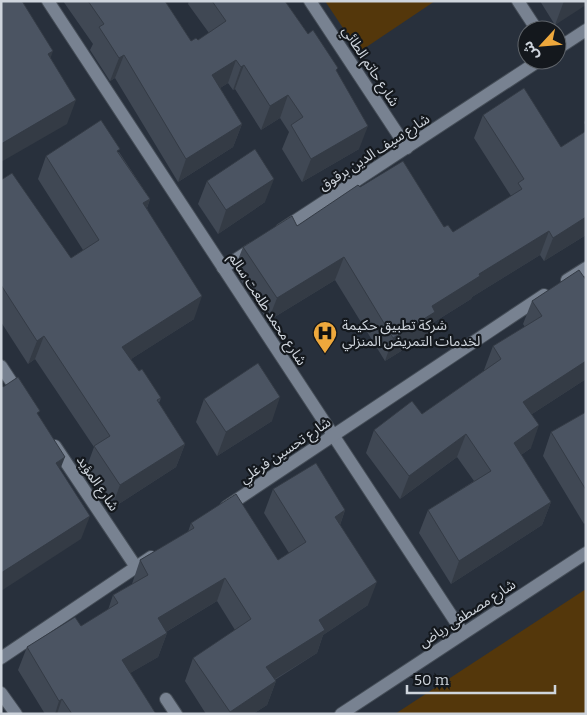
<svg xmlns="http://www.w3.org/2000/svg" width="587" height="715" font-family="Bitter,'Noto Sans Arabic',serif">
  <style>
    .green { fill: #54370b }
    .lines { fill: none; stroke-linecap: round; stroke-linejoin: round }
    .minor-casing { stroke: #454d57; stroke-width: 14 }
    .minor { stroke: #788291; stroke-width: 12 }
    .wall { fill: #404854 }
    .shaded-wall { fill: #343b45 }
    .building { fill: #4b5462; stroke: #343b45 }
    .labels { text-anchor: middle; stroke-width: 4.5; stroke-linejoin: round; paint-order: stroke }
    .street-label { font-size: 14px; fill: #cfd5dd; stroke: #14181d }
    .poi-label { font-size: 14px; fill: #cfd5dd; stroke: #14181d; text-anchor: start }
  </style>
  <rect width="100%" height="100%" fill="#28303c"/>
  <g class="green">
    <polygon points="325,1 435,1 359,52"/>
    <polygon points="586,589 586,714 395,714"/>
  </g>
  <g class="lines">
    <g class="minor-casing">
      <g id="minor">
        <polyline points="48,1 463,633"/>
        <polyline points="310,1 407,148"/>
        <polyline points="518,1 537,30"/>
        <polyline points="557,49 586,30"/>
        <polyline points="281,230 540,60"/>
        <polyline points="223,268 252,249"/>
        <polyline points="567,280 586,268"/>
        <polyline points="1,366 20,395"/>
        <polyline points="55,446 136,567"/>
        <polyline points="226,507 544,295"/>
        <polyline points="1,658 151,557"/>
        <polyline points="1,693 16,714"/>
        <polyline points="166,699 176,714"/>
        <polyline points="341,714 586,553"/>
      </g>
    </g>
    <use href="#minor" class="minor"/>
  </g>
  <g class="wall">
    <polygon points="63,1 165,1 191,41 198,40 209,33 188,4 189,1 285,1 308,34 336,71 359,149 302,182 282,149 289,132 280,118 261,130 235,89 233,90 228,83 220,88 242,124 233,147 178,182 115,78 110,81 90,50 93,44"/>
    <polygon points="540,1 586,1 555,25"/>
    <polygon points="483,115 561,147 586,131 586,235 544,261 540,255 472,297 471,299 431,324 427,335 385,361 335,280 268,321 234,270 243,247 297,226 360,187 453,232 511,196 474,138"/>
    <polygon points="586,117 586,126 584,123"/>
    <polygon points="119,152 150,199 147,208 194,319 131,359 139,371 161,398 159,403 185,444 176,467 111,509 86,469 94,447 35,359 28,364 1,322 1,180 71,258 83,250 38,179 46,156"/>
    <polygon points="207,181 265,202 218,234 198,204"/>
    <polygon points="586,280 586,379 532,414 531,448 521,455 551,502 542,525 451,584 419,533 428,510 474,481 457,457 400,499 366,453 374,430 422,414 485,370 484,370 493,346 525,327 523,324 532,301"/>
    <polygon points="204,399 272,421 217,456 196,422"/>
    <polygon points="586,412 586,522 584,524 543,456 551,432"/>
    <polygon points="273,489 345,510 340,525 368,605 323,635 317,653 275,680 276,681 267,705 253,714 206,714 185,681 193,658 235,630 217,601 166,632 167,633 158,657 130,673 156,714 45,714 18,670 27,647 81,626 108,610 113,595 132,584 140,560 188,532 191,523 278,560 289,553 264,513"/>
  </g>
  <g class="shaded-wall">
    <polygon points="564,1 586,1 586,5 555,25"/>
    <polygon points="53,51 45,74 48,54"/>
    <polygon points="124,55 115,78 110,81 119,58"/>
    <polygon points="236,60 228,83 203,99 212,75"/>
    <polygon points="244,65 235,89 233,90 241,67"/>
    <polygon points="288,95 280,118 261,130 270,106"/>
    <polygon points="76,100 67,124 1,162 1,144"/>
    <polygon points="242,124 233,147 178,182 186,159"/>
    <polygon points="368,126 359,149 302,182 311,159"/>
    <polygon points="274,179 265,202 218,234 226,210"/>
    <polygon points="150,199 142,222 143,203"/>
    <polygon points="586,217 586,235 544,261 553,238"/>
    <polygon points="549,231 540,255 472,297 471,299 431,324 427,335 385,361 393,338 432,306 479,274"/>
    <polygon points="344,257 335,280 268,321 277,298"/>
    <polygon points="202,296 194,319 114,370 122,347"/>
    <polygon points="44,336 35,359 28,364 37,341"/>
    <polygon points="586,361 586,379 515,425 523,402"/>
    <polygon points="280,397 272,421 217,456 226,432"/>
    <polygon points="539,425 531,448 505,466 514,443"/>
    <polygon points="466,434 457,457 400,499 409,476"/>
    <polygon points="185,444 176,467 111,509 120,485"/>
    <polygon points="65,457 56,480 56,463"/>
    <polygon points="551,502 542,525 451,584 459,561"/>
    <polygon points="345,510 337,534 335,517"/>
    <polygon points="90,516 81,539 1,591 1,573"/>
    <polygon points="225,578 217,601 149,642 158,618"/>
    <polygon points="377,582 368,605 323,635 317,653 257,690 266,667 319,620"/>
    <polygon points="167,633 158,657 113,683 122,660"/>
    <polygon points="276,681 267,705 253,714 229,714 230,712"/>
    <polygon points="62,699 57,714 55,714 59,701"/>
  </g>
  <g class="building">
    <polygon points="1,1 22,1 53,51 48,54 76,100 1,144"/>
    <polygon points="88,1 165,1 191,41 196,38 198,40 226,21 212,1 285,1 308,34 313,30 338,68 336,70 368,126 311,159 291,125 303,117 288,95 270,106 244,65 241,67 236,60 212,75 242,124 186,159 124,55 119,58 99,27 104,24"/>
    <polygon points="524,88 561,147 586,131 586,217 553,238 549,231 479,274 480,276 432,306 435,312 393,338 344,257 277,298 243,247 292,216 297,226 358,185 360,187 403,161 444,227 448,225 453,232 522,189 518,183 524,179 483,115"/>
    <polygon points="101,120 120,149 117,151 150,199 143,203 202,296 122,347 139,371 142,369 161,398 157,400 185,444 120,485 94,446 110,436 44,336 37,341 1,285 1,180 12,173 71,258 99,240 46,156"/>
    <polygon points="255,149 274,179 226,210 207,181"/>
    <polygon points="579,270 586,280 586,361 523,402 539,425 514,443 551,502 459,561 428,510 491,471 466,434 409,476 374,430 412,401 422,414 501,359 493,346 542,316 532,301"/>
    <polygon points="258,363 280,397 226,432 204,399"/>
    <polygon points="18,377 40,411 37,413 65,457 56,463 90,516 1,573 1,384 3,387"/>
    <polygon points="586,412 586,490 551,432"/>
    <polygon points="316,463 345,510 335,517 377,582 319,620 325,630 266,667 276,681 230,712 193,658 251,619 225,578 158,618 167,633 122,660 156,714 72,714 62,699 59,701 27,647 75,617 81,626 118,603 113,595 148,575 140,560 194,528 191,523 236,494 278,560 306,542 273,489"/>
  </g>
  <defs>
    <g id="hospital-pin" transform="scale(1.25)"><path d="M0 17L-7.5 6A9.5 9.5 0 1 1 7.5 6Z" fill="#eea83c" stroke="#14181d"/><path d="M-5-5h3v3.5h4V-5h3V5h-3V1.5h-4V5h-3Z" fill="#111"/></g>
  </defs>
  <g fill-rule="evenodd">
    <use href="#hospital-pin" x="325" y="333"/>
  </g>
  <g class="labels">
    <g class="street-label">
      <text transform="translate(371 66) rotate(57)" y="5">شارع حاتم الطائي</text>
      <text transform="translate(374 152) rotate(-33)" y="5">شارع سيف الدين برقوق</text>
      <text transform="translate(268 309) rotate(57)" y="5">شارع محمد طلعت سالم</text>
      <text transform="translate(285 450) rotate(-34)" y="5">شارع تحسين فرغلي</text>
      <text transform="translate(98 483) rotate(56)" y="5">شارع المؤيد</text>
      <text transform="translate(467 613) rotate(-33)" y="5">شارع مصطفى رياض</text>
    </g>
    <g class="poi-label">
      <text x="342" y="330">شركة تطبيق حكيمة<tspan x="342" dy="16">لخدمات التمريض المنزلي</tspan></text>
    </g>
  </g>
  <rect width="587" height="715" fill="none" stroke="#cfd5dd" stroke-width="5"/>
  <g transform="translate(542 45) rotate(244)"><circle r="24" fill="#14181d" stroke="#5f646a"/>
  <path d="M0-4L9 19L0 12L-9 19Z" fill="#eea83c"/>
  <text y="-8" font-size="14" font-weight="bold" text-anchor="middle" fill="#cfd5dd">ش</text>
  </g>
  <path d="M407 685v8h148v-8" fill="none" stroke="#cfd5dd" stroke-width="2.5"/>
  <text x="414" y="685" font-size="15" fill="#cfd5dd" stroke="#14181d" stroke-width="4" paint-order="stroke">50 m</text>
</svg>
